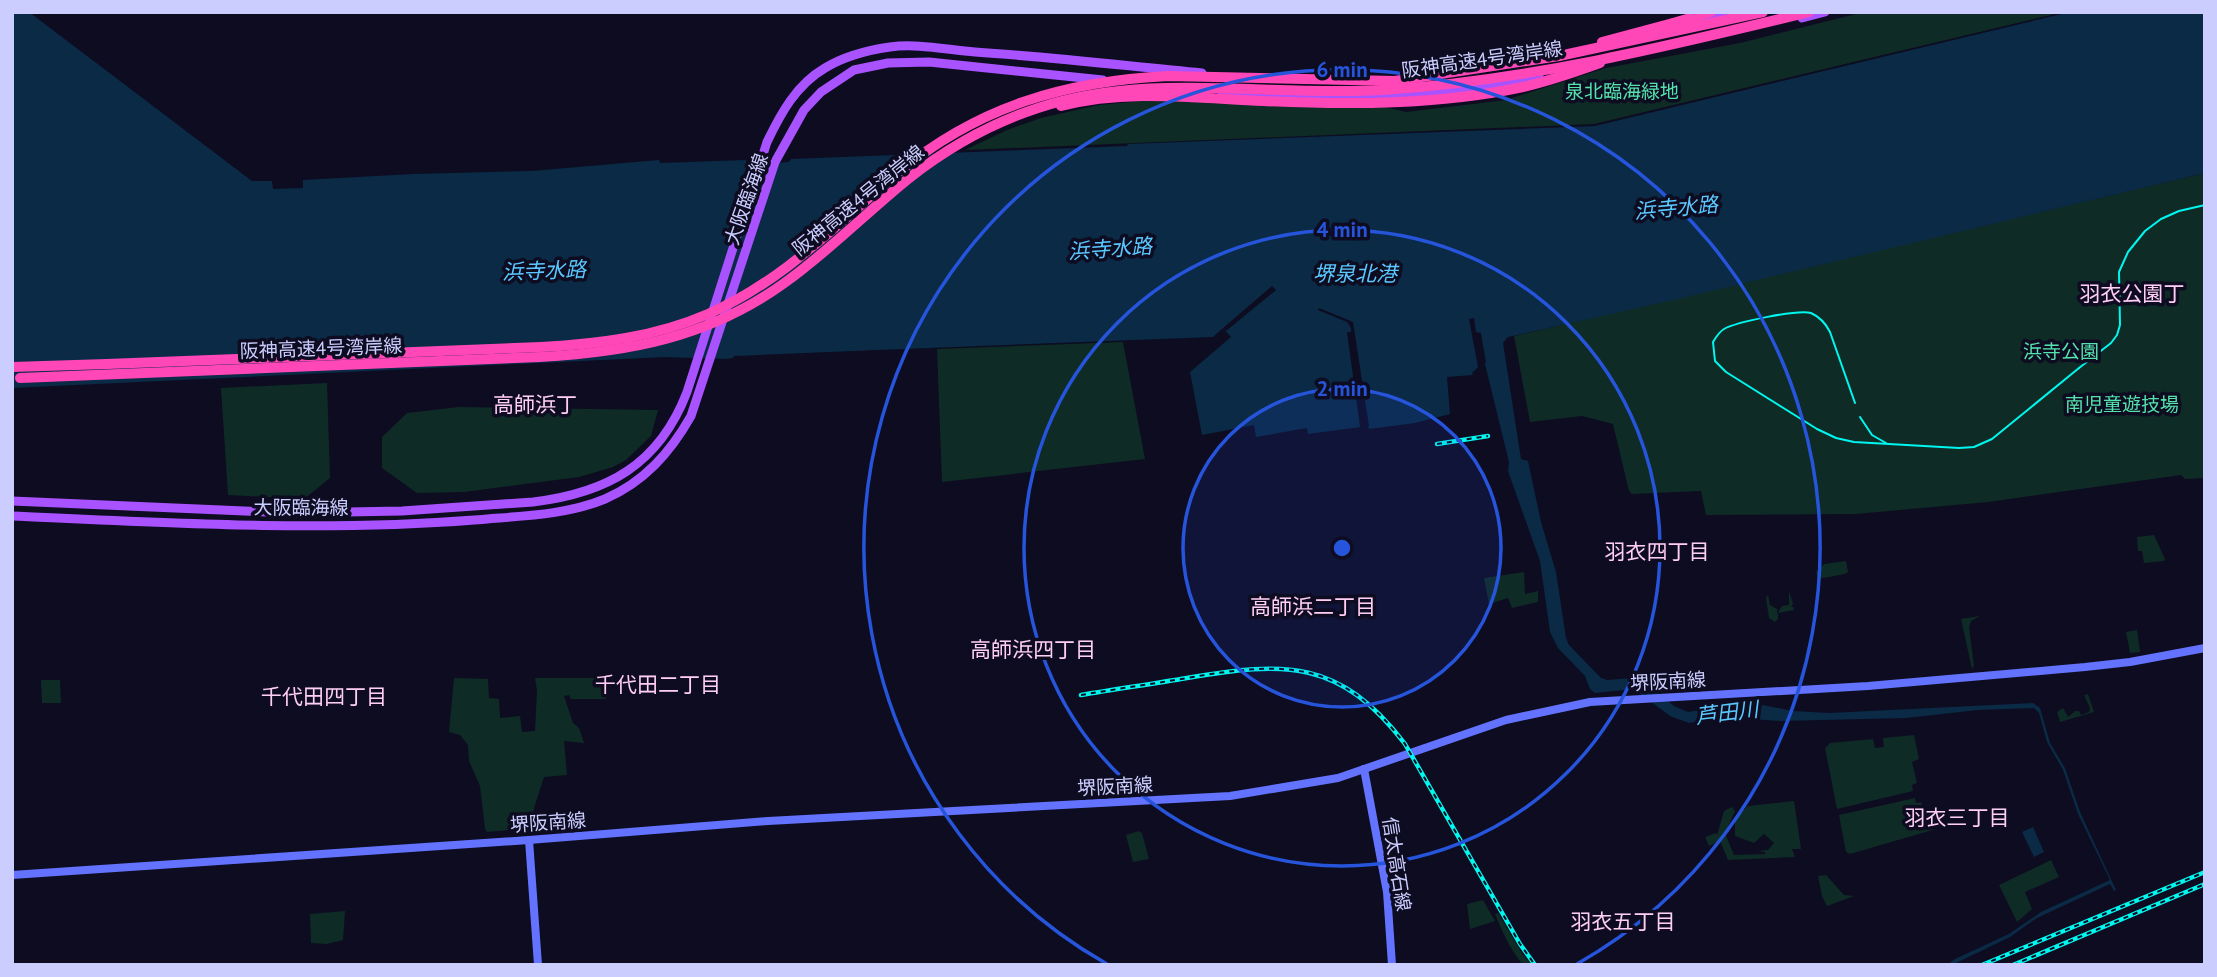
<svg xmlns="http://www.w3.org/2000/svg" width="2217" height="977" font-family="'PT Sans','Noto Sans JP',sans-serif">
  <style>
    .green { fill: #0f2b26 }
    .water { fill: #0a2a46 }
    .pier { fill: #0d0c21 }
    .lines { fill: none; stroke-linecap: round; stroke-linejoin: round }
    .secondary { stroke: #6373ff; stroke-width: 8 }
    .primary { stroke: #a853ff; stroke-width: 9 }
    .highway { stroke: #ff47b7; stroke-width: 10 }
    .tram { stroke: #00f7ef; stroke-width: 2 }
    .rail-casing { stroke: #00f7ef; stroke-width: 4.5 }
    .rail { stroke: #0d0c21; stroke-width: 2; stroke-dasharray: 5; stroke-linecap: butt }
    .highway-bridge { stroke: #ff47b7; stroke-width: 10 }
    .ring { fill: none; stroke: #2654da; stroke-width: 3.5 }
    .labels { text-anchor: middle; stroke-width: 7; stroke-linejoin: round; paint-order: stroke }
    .street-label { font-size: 19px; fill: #cccdff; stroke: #0d0c21 }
    .park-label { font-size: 19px; fill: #54e3ac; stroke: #0d0c21 }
    .water-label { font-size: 21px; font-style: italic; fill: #5ac8ff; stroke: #0d0c21 }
    .neighbourhood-label { font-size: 21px; fill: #ffcef4; stroke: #0d0c21 }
    .centre { fill: #2654da; stroke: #0d0c21; stroke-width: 3.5 }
    .ring-label { font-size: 21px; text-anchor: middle; font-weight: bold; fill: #2654da; stroke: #0d0c21; stroke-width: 7; stroke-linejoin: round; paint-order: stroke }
  </style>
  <rect width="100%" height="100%" fill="#0d0c21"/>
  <g class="green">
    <polygon points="1864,12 2063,12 1594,124 965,150 1007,130 1041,118 1099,105 1141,101 1199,100 1265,106 1384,107 1406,112 1506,100 1606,68 1740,43"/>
    <polygon points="2205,173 2205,478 2185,479 2181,475 1988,502 1856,514 1706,515 1701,491 1632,494 1629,491 1613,424 1582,416 1530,422 1514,336"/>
    <polygon points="1123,342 1145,459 942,482 937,349"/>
    <polygon points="327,383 330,478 304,499 228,495 221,388"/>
    <polygon points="459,407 658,410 651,436 626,460 613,467 579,477 464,492 417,493 382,468 382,437 407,413"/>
    <polygon points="2154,535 2165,559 2164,561 2144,563 2142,551 2138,551 2137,537"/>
    <polygon points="1846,561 1848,572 1845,574 1818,579 1816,572 1824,564"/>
    <polygon points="1524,572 1525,594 1538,591 1538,602 1512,608 1508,598 1489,604 1484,578"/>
    <polygon points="1789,591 1793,604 1791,607 1793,607 1794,610 1778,613 1778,619 1775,622 1769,618 1766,598 1768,595 1770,605 1777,609 1777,614 1782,606 1789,605"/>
    <polygon points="1980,616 1971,621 1969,627 1974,666 1972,669 1961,619"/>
    <polygon points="2137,630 2140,652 2130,653 2126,632"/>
    <polygon points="454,678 488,679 489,698 499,699 500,718 520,716 522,732 535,731 537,691 535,678 609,678 606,699 571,699 569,695 564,696 573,723 579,728 584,743 564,741 567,775 544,777 534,808 533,828 487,832 485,829 480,786 469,761 468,745 460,735 449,732"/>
    <polygon points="41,680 60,680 61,703 42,703"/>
    <polygon points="2088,694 2094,712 2060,722 2057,712 2063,708 2068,717 2075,711 2079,711 2081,715 2089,712 2090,708 2084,695"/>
    <polygon points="1914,735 1919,759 1912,762 1917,783 1912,785 1913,791 1837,809 1825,748 1830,743 1873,739 1875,748 1884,747 1883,738"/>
    <polygon points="1915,798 1916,803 1921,802 1927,823 1933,822 1936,829 1850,854 1846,852 1839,815"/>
    <polygon points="1794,801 1801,849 1792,849 1795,857 1728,860 1720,841 1709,846 1705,837 1716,833 1717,835 1724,811 1732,807 1735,811 1725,833 1734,855 1765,854 1765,852 1758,851 1768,850 1774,843 1764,834 1754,843 1735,836 1735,819 1748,806"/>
    <polygon points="1139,831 1142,833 1149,859 1133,862 1126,835"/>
    <polygon points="2051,860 2059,877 2025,892 2032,909 2017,922 1999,885"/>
    <polygon points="1826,875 1844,895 1854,896 1827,906 1822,896 1818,876"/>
    <polygon points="1483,900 1495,921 1470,929 1467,904"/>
    <polygon points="345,911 343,940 327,944 311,943 310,914"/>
    <path d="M 1498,913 L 1523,955 L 1532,965 L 1523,965 C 1511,951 1502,931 1495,914 Z"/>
  </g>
  <g class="water">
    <path d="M 12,12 L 29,12 L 252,181 L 272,181 L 273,189 L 303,188 L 303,180 L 413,174 L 532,171 L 659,160 L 660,163 L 746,160 L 747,165 L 789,162 L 791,159 L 1127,146 L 1128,144 L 1595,126 L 2070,12 L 2205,12 L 2205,173 L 1678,299 L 1508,337 L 1503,343 L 1521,459 L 1528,461 L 1541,522 L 1556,572 L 1566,638 L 1569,645 L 1601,678 L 1607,680 L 1633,678 L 1643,680 L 1674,706 L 1688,712 L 1748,702 L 1793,711 L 1829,713 L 2033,703 L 2040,708 L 2050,743 L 2065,768 L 2080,812 L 2116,890 L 2114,891 L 2110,884 L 2037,918 L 2010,937 L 1952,965 L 1947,965 L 1955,959 L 2009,934 L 2041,912 L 2110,880 L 2078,814 L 2063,770 L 2047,742 L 2039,713 L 2034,708 L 1978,710 L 1906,718 L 1781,721 L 1736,718 L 1689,723 L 1670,716 L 1634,689 L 1595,693 L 1590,689 L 1585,676 L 1558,648 L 1550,632 L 1540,561 L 1508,471 L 1509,462 L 1485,364 L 1473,375 L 1447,377 L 1450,414 L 1415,423 L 1369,429 L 1368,426 L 1308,434 L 1307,428 L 1256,437 L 1254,425 L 1202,435 L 1190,372 L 1231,337 L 1223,328 L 1213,337 C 1053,343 893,349 734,356 L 733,358 L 725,359 L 665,357 L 12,388 Z"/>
    <polygon points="2033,827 2044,852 2034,857 2022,832"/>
  </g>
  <g class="pier">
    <polygon points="1272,286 1276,290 1226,331 1223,328"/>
    <polygon points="1319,308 1353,322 1369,426 1360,427 1347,332 1351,332 1351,328 1347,322 1318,310"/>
    <polygon points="1474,318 1476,332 1481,333 1486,363 1473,375 1472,373 1478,367 1469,319"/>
  </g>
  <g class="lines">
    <g class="secondary">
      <polyline points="1364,769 1387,892 1392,965"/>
      <polyline points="529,840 538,965"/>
      <polyline points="12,875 529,840 768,821 1230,796 1338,778 1506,720 1590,702 1868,686 2085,667 2130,662 2205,648"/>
    </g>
    <g class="primary">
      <polyline points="1802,18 1825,12"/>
      <polyline points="1686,23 1732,12"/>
      <path d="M 1222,92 C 1330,101 1432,97 1539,76"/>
      <path d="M 12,501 L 291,513 L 402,511 L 533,502 C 607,493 659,465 687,392 L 767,142 C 781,113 796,85 825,68 C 843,57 869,50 890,47 C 917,43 948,50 975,52 C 1051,57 1127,66 1202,73"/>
      <path d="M 12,516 C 166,523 321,532 474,520 C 517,516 564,516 605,499 C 644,482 670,453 691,416 L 775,162 L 804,110 L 821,92 L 854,70 L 888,63 L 929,62 L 1103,80"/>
    </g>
    <g class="highway">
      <polyline points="1673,23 1711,12"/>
      <path d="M 1061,106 C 1126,89 1196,98 1263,101 C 1350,105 1438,105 1523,87 C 1549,81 1575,72 1600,63"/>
      <polyline points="12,367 107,364"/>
    </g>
    <g class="tram">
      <polyline points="2079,368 2111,343 2117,335 2120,325 2119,272 2128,252 2145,231 2161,219 2179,211 2205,205"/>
      <path d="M 1855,403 L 1830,332 C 1826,324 1820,317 1811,313 C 1799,309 1736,322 1724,329 C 1719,332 1716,337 1713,342 L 1715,361 L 1726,372 L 1817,429 L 1836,438 L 1854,442 L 1959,448 L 1974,447 L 1992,439 L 2079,368"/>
      <polyline points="1860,417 1872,435 1886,443"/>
    </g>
    <g class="rail-casing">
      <g id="rail">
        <polyline points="1437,444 1488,436"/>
        <path d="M 1081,695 C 1116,689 1152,684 1187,678 C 1285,661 1340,659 1405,744 L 1520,944 L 1535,965"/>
        <polyline points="1982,965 2205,872"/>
        <polyline points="2013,965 2205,884"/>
      </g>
    </g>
    <use href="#rail" class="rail"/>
    <g class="highway-bridge">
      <polyline points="1602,42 1673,23"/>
      <path d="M 107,364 L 541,347 C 598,344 655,337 708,314 C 782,282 838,223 899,172 C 979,106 1066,81 1169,76 L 1395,81 L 1559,56 L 1763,12"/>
      <path d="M 20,378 L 540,357 C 630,352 709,337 783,284 C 827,253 866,213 908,179 C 946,149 992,123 1038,108 C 1150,71 1267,97 1382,90 C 1526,81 1669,46 1809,12"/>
    </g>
  </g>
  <circle cx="1342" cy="548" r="159" fill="#2654da" fill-opacity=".12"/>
  <g class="ring">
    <circle cx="1342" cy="548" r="159"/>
    <circle cx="1342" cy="548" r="318"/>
    <path d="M1107 964A478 478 0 1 1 1577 964"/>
  </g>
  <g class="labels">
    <g class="street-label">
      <text transform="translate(1482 59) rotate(-8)" y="7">阪神高速4号湾岸線</text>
      <text transform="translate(746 199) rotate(-71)" y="7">大阪臨海線</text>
      <text transform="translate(858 200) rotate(-39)" y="7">阪神高速4号湾岸線</text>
      <text transform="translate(321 348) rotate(-2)" y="7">阪神高速4号湾岸線</text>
      <text x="301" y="514">大阪臨海線</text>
      <text transform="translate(1668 681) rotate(-3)" y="7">堺阪南線</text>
      <text transform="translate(1115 786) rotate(-3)" y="7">堺阪南線</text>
      <text transform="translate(548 822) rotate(-4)" y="7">堺阪南線</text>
      <text transform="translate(1397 864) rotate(81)" y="7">信太高石線</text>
    </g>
    <g class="park-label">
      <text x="1622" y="98">泉北臨海緑地</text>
      <text x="2061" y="358">浜寺公園</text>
      <text x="2122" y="411">南児童遊技場</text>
    </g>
    <g class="water-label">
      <text transform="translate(1676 208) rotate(-5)" y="7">浜寺水路</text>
      <text transform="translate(1110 249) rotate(-4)" y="7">浜寺水路</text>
      <text transform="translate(544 271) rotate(-2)" y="7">浜寺水路</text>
      <text x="1355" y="281">堺泉北港</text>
      <text transform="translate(1727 713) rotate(-7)" y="7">芦田川</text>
    </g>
    <g class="neighbourhood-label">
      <text x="2132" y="301">羽衣公園丁</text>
      <text x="535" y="412">高師浜丁</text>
      <text x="1657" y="559">羽衣四丁目</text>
      <text x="1313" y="614">高師浜二丁目</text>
      <text x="1033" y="657">高師浜四丁目</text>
      <text x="658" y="692">千代田二丁目</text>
      <text x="324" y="704">千代田四丁目</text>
      <text x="1957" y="825">羽衣三丁目</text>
      <text x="1623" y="929">羽衣五丁目</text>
    </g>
  </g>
  <circle cx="1342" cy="548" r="10" class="centre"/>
  <g class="ring-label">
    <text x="1342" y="77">6 min</text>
    <text x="1342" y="237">4 min</text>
    <text x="1342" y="396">2 min</text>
  </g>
  <rect width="2217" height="977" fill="none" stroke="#cccdff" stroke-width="28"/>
</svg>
